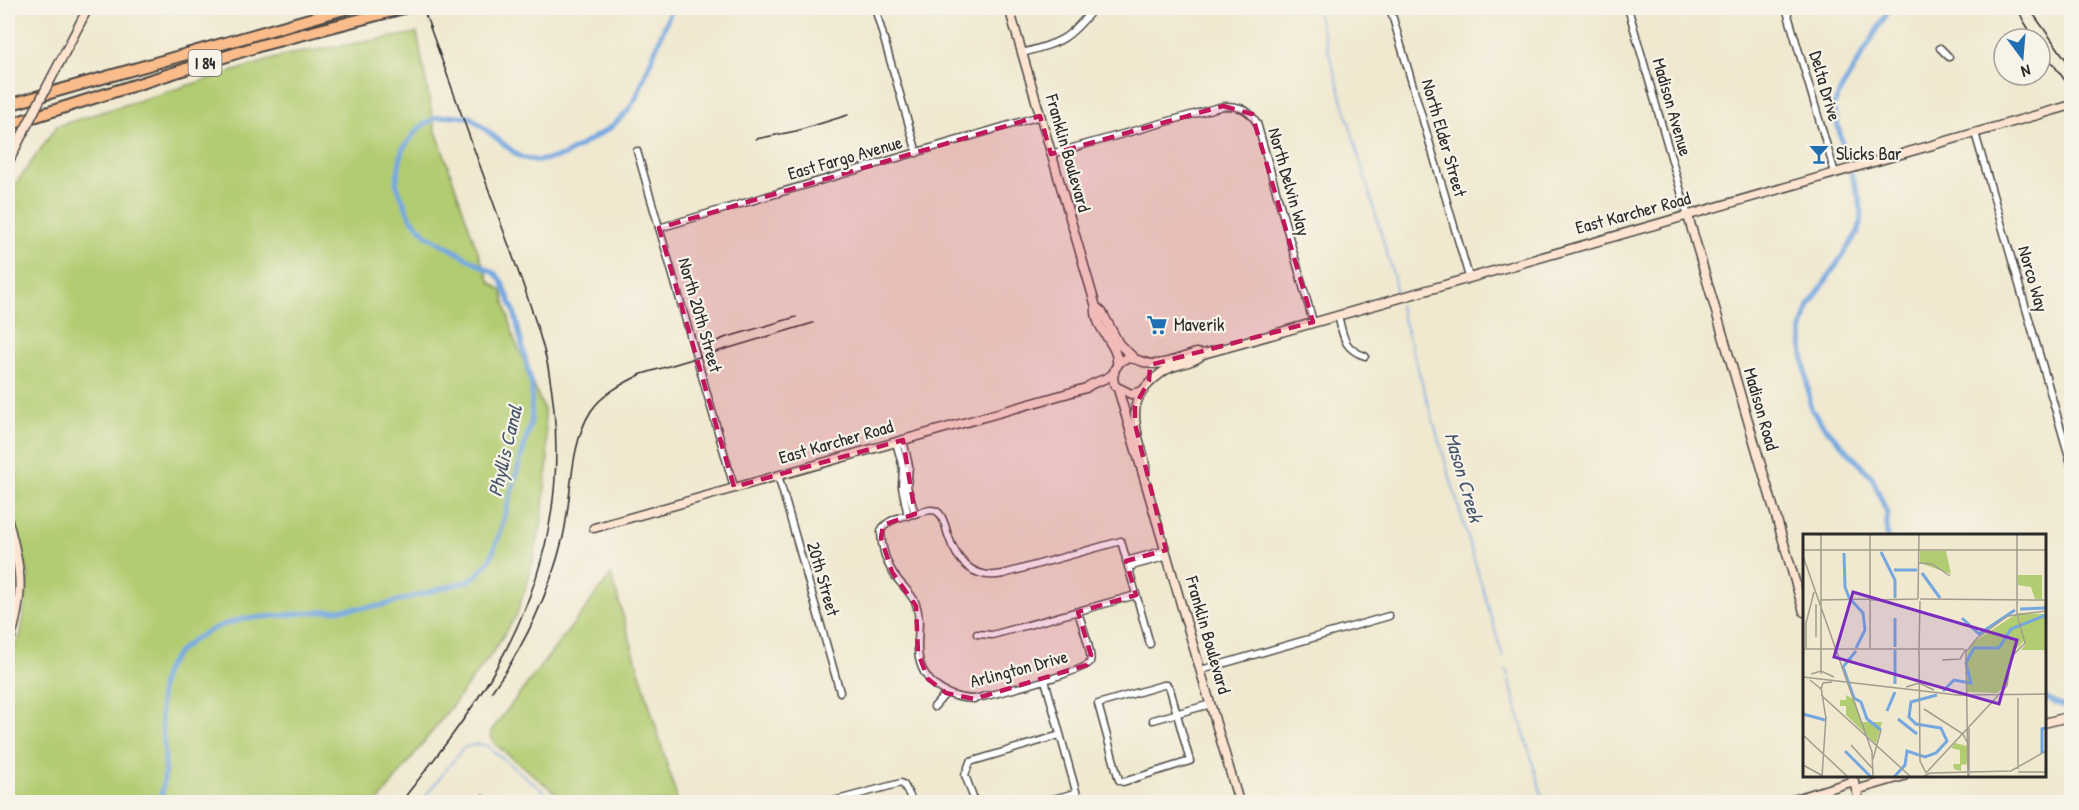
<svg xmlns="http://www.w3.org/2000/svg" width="2079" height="810" font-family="'Patrick Hand',sans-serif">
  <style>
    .green { fill: #b2cc71; stroke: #6e7c4e; stroke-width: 1.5 }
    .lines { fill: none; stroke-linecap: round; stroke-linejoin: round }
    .stream { stroke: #75a7e0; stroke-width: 1.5 }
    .canal { stroke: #75a7e0; stroke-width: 5 }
    .street-casing { stroke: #494744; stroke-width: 9 }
    .secondary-casing { stroke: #494744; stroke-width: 11 }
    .highway-casing { stroke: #494744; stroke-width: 14 }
    .street { stroke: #fff; stroke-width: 6 }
    .secondary { stroke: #fde4d1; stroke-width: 8 }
    .highway { stroke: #fabc8b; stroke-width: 10 }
    .rail { stroke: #2b2b2b; stroke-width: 1.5 }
    .secondary-bridge-casing { stroke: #494744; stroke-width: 11; stroke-linecap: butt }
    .secondary-bridge { stroke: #fde4d1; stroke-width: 8 }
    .marked { fill: #c2185b; fill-opacity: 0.2; stroke: #c2185b; stroke-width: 4.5; stroke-dasharray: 12 8; stroke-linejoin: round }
    .labels { text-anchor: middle; stroke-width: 4.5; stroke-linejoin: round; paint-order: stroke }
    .shield { fill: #f7f3e8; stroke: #686764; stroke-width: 1.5 }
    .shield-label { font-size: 16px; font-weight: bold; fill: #2b2b2b }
    .street-label { font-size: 18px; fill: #2b2b2b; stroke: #f7f3e8 }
    .poi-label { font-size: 18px; fill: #2b2b2b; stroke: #f7f3e8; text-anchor: start }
    .water-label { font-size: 20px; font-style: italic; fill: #45566a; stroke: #f7f3e8 }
    .inset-river { fill: none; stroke: #75a7e0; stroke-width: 3 }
    .inset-road { fill: none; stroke: #a19c8d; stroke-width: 1.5 }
    .view { fill: #7b2cbf; fill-opacity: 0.15; stroke: #7b2cbf; stroke-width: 3 }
    .inset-edge { fill: none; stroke: #2b2b2b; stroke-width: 3 }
  </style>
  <rect width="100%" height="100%" fill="#f7f3e8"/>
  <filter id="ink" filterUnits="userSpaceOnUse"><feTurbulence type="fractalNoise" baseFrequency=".0167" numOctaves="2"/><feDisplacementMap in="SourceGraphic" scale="12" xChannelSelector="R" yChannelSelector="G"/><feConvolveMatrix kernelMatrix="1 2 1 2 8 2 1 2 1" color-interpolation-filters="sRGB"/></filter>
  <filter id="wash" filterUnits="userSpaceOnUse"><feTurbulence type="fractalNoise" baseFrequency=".008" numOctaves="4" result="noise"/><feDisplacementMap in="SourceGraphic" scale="24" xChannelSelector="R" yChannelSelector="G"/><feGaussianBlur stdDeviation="1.35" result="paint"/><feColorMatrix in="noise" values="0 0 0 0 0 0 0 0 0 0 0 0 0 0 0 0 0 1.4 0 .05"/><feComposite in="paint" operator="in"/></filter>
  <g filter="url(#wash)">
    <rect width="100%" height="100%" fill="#f0e8cf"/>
    <g class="green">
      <polygon points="417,33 434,125 475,244 490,282 502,291 514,338 544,410 548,459 541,526 527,584 516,616 490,656 378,802 8,802 8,661 21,634 29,576 8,501 8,195 57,126 286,55"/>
      <polygon points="611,575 678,802 567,802 496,745 491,737 491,731"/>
    </g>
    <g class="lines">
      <g class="stream">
        <polyline points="1316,8 1394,278 1396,291"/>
        <polyline points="1399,305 1503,657"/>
        <polyline points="1506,670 1544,802"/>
        <polyline points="421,802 463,748 477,744 487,746 557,802"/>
      </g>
      <g class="canal">
        <polyline points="1848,165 1833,107 1841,90 1890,8"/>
        <path d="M 1851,173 C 1857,192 1866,212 1858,232 L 1809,306 L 1802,328 L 1802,347 L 1811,409 L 1823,425 L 1872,477 L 1887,513 L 1887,536"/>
        <polyline points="2044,697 2072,710"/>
        <path d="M 160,802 C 163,789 165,775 165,762 C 165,737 158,712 161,688 C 165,649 209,627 243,619 L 380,606 L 468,581 L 477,575 L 490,560 L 500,533 L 531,422 L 532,387 L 514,311 L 502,282 L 496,274 L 428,236 L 410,217 L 396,183 L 402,150 L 417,130 L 426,123 L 438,117 L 455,116 L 470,117 L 520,157 L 538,161 L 563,156 L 610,128 L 627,112 L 636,98 L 672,8"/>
      </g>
    </g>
  </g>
  <g filter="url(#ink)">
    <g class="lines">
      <g class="street-casing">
        <g id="street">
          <polyline points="875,8 917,153"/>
          <polyline points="1390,8 1469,277"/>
          <polyline points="1628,8 1688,216"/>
          <polyline points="1786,8 1835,173"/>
          <polyline points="1940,48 1949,57"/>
          <path d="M 1022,53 C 1062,42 1068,40 1094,8"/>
          <polyline points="1975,133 2072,467"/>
          <polyline points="637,151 734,487"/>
          <path d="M 1051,154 L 1223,106 C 1239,106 1248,108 1257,123 L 1313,322"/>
          <polyline points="659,228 1040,116"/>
          <path d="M 1338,315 C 1343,335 1343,349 1365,356"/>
          <polyline points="903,440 909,466 907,486 915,514"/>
          <polyline points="896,442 903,468 902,487 908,516"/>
          <polyline points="778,475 840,692"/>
          <polyline points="1126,561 1166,550"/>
          <polyline points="1128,567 1168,556"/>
          <path d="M 1078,612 C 1081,622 1093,653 1090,662 C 1085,672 990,695 974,699 C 943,698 917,679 918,645 C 918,631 921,618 916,604 C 911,591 898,583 892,571 C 885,560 881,544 881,531 C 887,516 916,514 930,510 C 934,510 936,510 939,513 C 944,518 946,529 948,535 C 957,562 974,580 1003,574 L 1121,541 L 1150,644"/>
          <polyline points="977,634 992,635 1136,595"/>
          <polyline points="1201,670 1389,616"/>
          <polyline points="1045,680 1079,802"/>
          <polygon points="1163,685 1167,685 1170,689 1190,761 1123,782 1119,780 1098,704"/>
          <polyline points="934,707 946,693"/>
          <polyline points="1153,720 1211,704"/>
          <polyline points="482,799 483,802"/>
          <polyline points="1045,801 1076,793"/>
          <polyline points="830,802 901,783 904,785 913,802"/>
          <polyline points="975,802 965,775 970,762 1060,735"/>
        </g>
      </g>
      <g class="secondary-casing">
        <g id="secondary">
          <path d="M 1009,8 L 1096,307 C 1093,329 1120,344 1117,366"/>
          <polyline points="51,79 88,8"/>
          <polyline points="8,163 22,135"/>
          <polyline points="1688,216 1804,612"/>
          <polyline points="1096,307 1102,312 1119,344 1134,358"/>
          <polyline points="1118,389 1239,802"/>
          <path d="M 1143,391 L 1131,394 L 1115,386 C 1111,376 1114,367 1122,360 C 1135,355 1142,364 1154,364 C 1168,364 1183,357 1196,353 L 1203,354 L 1243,343 L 2072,105"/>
          <path d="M 1145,472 C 1146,463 1143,454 1140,445 C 1130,409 1133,393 1164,371 C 1176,363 1193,364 1203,354"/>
          <path d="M 8,521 C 22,571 25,595 8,646"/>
          <path d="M 594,528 L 1086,388 C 1094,381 1105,381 1114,373"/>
          <polyline points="2044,723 2072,716"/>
          <polyline points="1852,776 1860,802"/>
          <polyline points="1856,790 1904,776"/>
          <polyline points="1786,802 1854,781"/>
        </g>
      </g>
      <g class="highway-casing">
        <g id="highway">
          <polyline points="8,105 348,8"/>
          <polyline points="8,125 262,45 404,8"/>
        </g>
      </g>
      <use href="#street" class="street"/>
      <use href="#secondary" class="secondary"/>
      <use href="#highway" class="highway"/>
      <g class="rail">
        <polyline points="2018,8 2023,20 2035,39"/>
        <polyline points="2029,8 2072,68"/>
        <polyline points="2040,46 2072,90"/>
        <polyline points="756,139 796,131 848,115"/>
        <polyline points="700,350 724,338 796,317"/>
        <path d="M 492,691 C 525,646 550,591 563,537 C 572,499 569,445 591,411 C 603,393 624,383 642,374 L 813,323"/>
        <path d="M 401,802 C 432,762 465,721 491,677 C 548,580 569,479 548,367 C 543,342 534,317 526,293 L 423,8"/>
      </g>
      <g class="secondary-bridge-casing">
        <polyline id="secondary-bridge" points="22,135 51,79"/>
      </g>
      <use href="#secondary-bridge" class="secondary-bridge"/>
    </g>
  </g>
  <path class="marked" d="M 1223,106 L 1252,114 L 1313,322 L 1150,365 L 1149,381 L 1135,406 L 1135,424 L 1166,550 L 1126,561 L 1136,595 L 1078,612 L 1091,655 L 1087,665 L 974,699 L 946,693 L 928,679 L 918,653 L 916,606 L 892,572 L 881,538 L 883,525 L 915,514 L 903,440 L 734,487 L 659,228 L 1040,116 L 1051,154 Z"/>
  <defs>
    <g id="bar-bare" transform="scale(1.62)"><path d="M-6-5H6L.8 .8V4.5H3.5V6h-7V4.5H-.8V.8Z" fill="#1f6fb2" stroke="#f7f3e8" stroke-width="2.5" paint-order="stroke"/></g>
    <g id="supermarket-bare" transform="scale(1.62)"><path d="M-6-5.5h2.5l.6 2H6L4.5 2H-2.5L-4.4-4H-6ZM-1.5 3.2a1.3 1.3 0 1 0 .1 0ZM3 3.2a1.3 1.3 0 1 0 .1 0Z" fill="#1f6fb2" stroke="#f7f3e8" stroke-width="2.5" paint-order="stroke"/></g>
  </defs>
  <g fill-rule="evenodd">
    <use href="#bar-bare" x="1819" y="154"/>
    <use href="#supermarket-bare" x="1157" y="325"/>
  </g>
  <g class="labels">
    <rect class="shield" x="188.5" y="50" width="33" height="26" rx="4.5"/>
    <g class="shield-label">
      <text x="205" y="69">I 84</text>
    </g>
    <g class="street-label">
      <text transform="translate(1825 86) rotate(74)" y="6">Delta Drive</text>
      <text transform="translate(1672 107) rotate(74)" y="6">Madison Avenue</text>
      <text transform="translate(1444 138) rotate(74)" y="6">North Elder Street</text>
      <text transform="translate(1068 153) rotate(74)" y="6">Franklin Boulevard</text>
      <text transform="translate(845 158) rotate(-16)" y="6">East Fargo Avenue</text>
      <text transform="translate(1289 182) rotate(74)" y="6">North Delvin Way</text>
      <text transform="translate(1633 213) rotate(-15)" y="6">East Karcher Road</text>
      <text transform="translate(2033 279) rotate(74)" y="6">Norco Way</text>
      <text transform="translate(700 315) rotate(74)" y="6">North 20th Street</text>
      <text transform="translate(1761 409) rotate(74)" y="6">Madison Road</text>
      <text transform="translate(836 442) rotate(-16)" y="6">East Karcher Road</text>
      <text transform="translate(823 579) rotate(74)" y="6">20th Street</text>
      <text transform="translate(1208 635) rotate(74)" y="6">Franklin Boulevard</text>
      <text transform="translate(1019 669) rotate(-15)" y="6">Arlington Drive</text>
    </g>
    <g class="poi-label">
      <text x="1836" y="160">Slicks Bar</text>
      <text x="1174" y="331">Maverik</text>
    </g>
    <g class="water-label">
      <text transform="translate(505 451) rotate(-77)" y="7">Phyllis Canal</text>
      <text transform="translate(1464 477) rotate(74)" y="7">Mason Creek</text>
    </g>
  </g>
  <g transform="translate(1803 534)">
    <rect width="243" height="243" fill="#f0e8cf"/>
    <path d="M 117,17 L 143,17 L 148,40 L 117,29 ZM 215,41 L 239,41 L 239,65 L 232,65 L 228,53 L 215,51 ZM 215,79 L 243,80 L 243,116 L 218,116 L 222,111 ZM 213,80 L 222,106 L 209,119 L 204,150 L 194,159 L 164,158 L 162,125 L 169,109 ZM 43,161 L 50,165 L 58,188 L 79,188 L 73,210 L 43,181 L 43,172 L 37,172 L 37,166 L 43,166 ZM 152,209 L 164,212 L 164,230 L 158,231 L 158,237 L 151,235 L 150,230 L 157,230 L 157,216 L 148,214 Z" fill="#b2cc71"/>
    <path class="inset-river" d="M 78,18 L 92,46 L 92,64M 41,19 L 42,53 L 47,66M 91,36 L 114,36M 119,39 L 137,64M 48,66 L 60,79 L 62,96 L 53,114M 217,75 L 243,74M 92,84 L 92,113M 159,84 L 176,100 L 212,76M 92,116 L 92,150M 140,157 L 151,146 L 168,149 L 163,129 L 171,114 L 196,114 L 208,95 L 243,81M 51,164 L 40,133 L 53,117M 51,164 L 58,168 L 64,185 L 78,196M 84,177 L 92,158M 0,180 L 22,186M 95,185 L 114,200M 42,217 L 68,243M 239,219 L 239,195 L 243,194M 91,243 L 102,231 L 104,217 L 122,223 L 133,219 L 144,207 L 138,194 L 113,190 L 106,183 L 108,168 L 134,161"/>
    <path class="inset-road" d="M 67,0 L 67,114M 0,16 L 243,16M 0,22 L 69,218 L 70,243M 116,29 L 129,30 L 147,42M 115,65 L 116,0M 117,65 L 243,66M 18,66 L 67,65M 67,66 L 115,65M 13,70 L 13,103M 3,114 L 3,89 L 11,58M 0,115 L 116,115M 116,115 L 161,115M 116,115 L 117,227 L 123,239M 116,115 L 117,67M 139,126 L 157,125 L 163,115M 8,140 L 18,137 L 31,143M 18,140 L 18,0M 0,143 L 154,161 L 243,160M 7,146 L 18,155 L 20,149 L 29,148M 18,153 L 23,185M 103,153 L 116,149 L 131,156M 18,161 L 108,243M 121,175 L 160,200 L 165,210M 166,194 L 166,243M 0,201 L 45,243M 48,211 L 69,234M 70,225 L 78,196M 0,231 L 20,242M 215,235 L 215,164M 215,238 L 243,238M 123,239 L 204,152 L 208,123 L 222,109 L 214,80 L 214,0M 19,243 L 23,182M 120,243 L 127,239 L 208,237 L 243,217M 165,243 L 163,118 L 174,104 L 205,82 L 243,77"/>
    <path class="view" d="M 50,58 L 214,106 L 196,170 L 31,123 Z"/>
    <rect width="243" height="243" class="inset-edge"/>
  </g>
  <rect width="2079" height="810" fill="none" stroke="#f7f3e8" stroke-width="30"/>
  <g transform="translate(2022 57) rotate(164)"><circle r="28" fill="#f7f3e8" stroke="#a5a39c" stroke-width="1.5"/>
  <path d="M0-4.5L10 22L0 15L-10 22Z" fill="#1f6fb2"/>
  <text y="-9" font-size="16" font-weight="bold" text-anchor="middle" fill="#2b2b2b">N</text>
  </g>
</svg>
